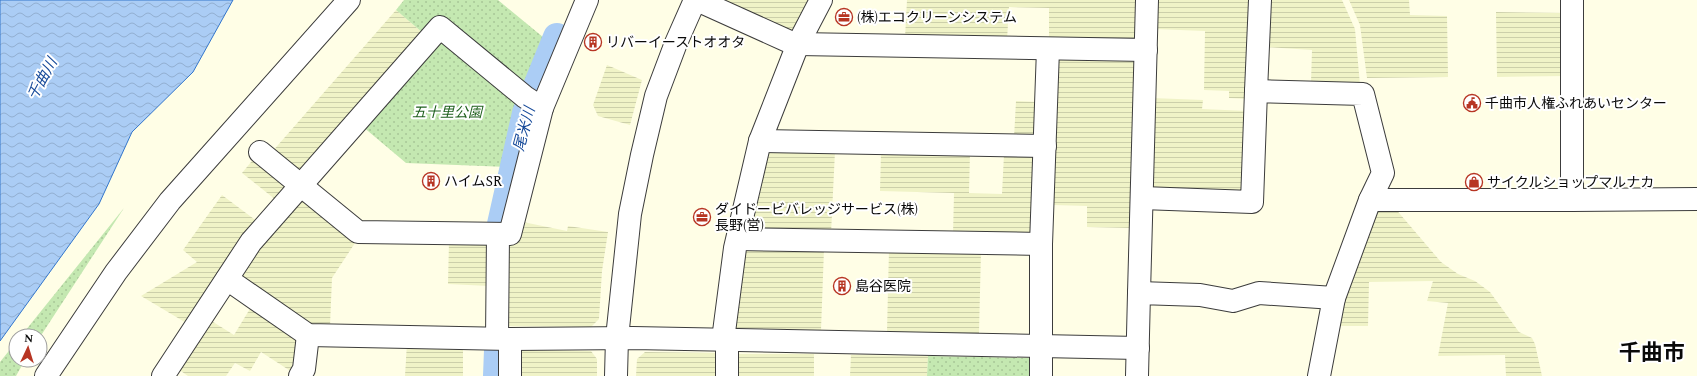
<svg xmlns="http://www.w3.org/2000/svg" width="1697" height="376" font-family="Spectral,'Noto Sans JP',serif">
  <style>
    .farmland { fill: url(#farmland-rules) }
    .grass { fill: url(#grass-dots) }
    .water { fill: url(#water-waves); stroke: #3376cc }
    .lines { fill: none; stroke-linecap: round; stroke-linejoin: round }
    .river { stroke: #abcdf5; stroke-width: 28 }
    .minor-casing { stroke: #3c3c3c; stroke-width: 24 }
    .minor { stroke: #fff; stroke-width: 22 }
    .labels { text-anchor: middle; stroke-width: 4; stroke-linejoin: round; paint-order: stroke }
    .poi-label { font-size: 14px; fill: #090909; stroke: #fff; text-anchor: start }
    .park-label { font-size: 14px; font-style: italic; fill: #1e5f1c; stroke: #fff }
    .water-label { font-size: 15px; font-style: italic; fill: #154999; stroke: #fff }
    .town-label { font-size: 22px; font-weight: bold; fill: #090909; stroke: #fff }
  </style>
  <defs>
    <pattern id="farmland-rules" width="6" height="5" patternUnits="userSpaceOnUse"><rect width="6" height="5" fill="#f0f3c7"/><path d="M0 2.5h6" fill="none" stroke="#cccfaa"/></pattern>
    <pattern id="grass-dots" width="8" height="8" patternUnits="userSpaceOnUse"><rect width="8" height="8" fill="#c4e8b1"/><path d="M2 2h.1M6 6h.1" fill="none" stroke="#a7c697" stroke-width="1.8" stroke-linecap="round"/></pattern>
    <pattern id="water-waves" width="16" height="10" patternUnits="userSpaceOnUse"><rect width="16" height="10" fill="#abcdf5"/><path d="M0 5q4-4 8 0t8 0" fill="none" stroke="#92afd1"/></pattern>
  </defs>
  <rect width="100%" height="100%" fill="#fffee6"/>
  <g class="farmland">
    <polygon points="715,0 810,0 793,37"/>
    <polygon points="907,0 1140,0 1138,38 1134,43 1049,41 1049,8 1009,7 1007,40 905,38"/>
    <polygon points="1155,0 1251,0 1248,99 1229,98 1229,91 1204,90 1205,31 1154,29"/>
    <polygon points="1267,0 1342,0 1355,29 1360,85 1311,83 1312,50 1266,47"/>
    <polygon points="1349,0 1409,0 1410,15 1447,16 1448,77 1367,78 1360,25"/>
    <polygon points="396,10 423,33 298,175 271,153"/>
    <polygon points="1496,12 1567,13 1567,76 1497,77"/>
    <polygon points="1062,57 1132,59 1137,64 1133,228 1087,227 1087,206 1053,205 1057,61"/>
    <polygon points="607,65 642,80 630,125 598,116 593,105"/>
    <polygon points="1152,98 1203,100 1202,109 1248,111 1245,189 1241,193 1156,192 1149,184"/>
    <polygon points="1016,101 1038,102 1037,134 1032,138 1014,138"/>
    <polygon points="772,150 835,151 831,234 754,232 750,226 766,155"/>
    <polygon points="881,152 970,153 969,193 1002,194 1004,154 1032,155 1037,159 1034,232 1029,236 953,235 954,193 880,191"/>
    <polygon points="256,156 291,184 276,200 242,173"/>
    <polygon points="222,195 258,222 188,324 141,296 197,262 183,250"/>
    <polygon points="305,199 357,240 332,278 330,326 314,326 239,274 298,201"/>
    <polygon points="1394,207 1441,262 1458,274 1475,281 1490,292 1519,332 1532,338 1535,344 1542,376 1506,376 1505,355 1438,356 1448,303 1427,301 1433,281 1369,282 1368,326 1341,326 1337,319 1372,212"/>
    <polygon points="523,222 567,231 568,226 608,232 602,271 599,319 591,327 505,326 506,242"/>
    <polygon points="449,242 490,243 489,286 448,284"/>
    <polygon points="741,248 824,249 821,330 730,328"/>
    <polygon points="889,249 981,251 979,333 887,332"/>
    <polygon points="251,307 296,335 298,346 292,372 261,352 250,371 235,363 226,376 188,376 178,369 210,320 234,335"/>
    <polygon points="407,343 463,345 463,376 405,376"/>
    <polygon points="523,350 591,351 597,359 597,376 518,376 518,354"/>
    <polygon points="645,352 715,353 719,358 719,376 636,376 637,359"/>
    <polygon points="739,354 814,354 814,376 736,376 736,357"/>
    <polygon points="851,355 928,356 927,376 850,376"/>
  </g>
  <g class="grass">
    <polygon points="404,0 498,0 549,42 528,89 438,16 423,33 396,10"/>
    <polygon points="438,42 445,42 521,107 508,167 406,163 362,126"/>
    <polygon points="124,208 40,337 40,336 21,336"/>
    <polygon points="16,342 16,360 25,360 16,376 0,376 0,362"/>
    <polygon points="928,356 1036,358 1035,376 927,376"/>
  </g>
  <polygon class="water" points="0,0 233,0 193,72 132,132 99,204 0,341"/>
  <g class="lines">
    <g class="river">
      <polyline points="501,224 526,113 557,37"/>
      <polyline points="497,376 498,350"/>
    </g>
    <g class="minor-casing">
      <g id="minor">
        <polyline points="697,0 790,42 798,44 1146,50"/>
        <polyline points="1256,91 1260,0"/>
        <polyline points="760,141 1045,146"/>
        <polyline points="260,152 358,232 510,234 542,108 587,0"/>
        <polyline points="1142,198 1252,202 1256,91 1363,94 1383,173 1370,200"/>
        <polyline points="1572,200 1572,0"/>
        <polyline points="738,239 1041,244"/>
        <polyline points="227,279 308,335 510,339 633,338 1138,348"/>
        <polyline points="1139,293 1147,0"/>
        <polyline points="497,338 498,235"/>
        <polyline points="46,376 116,272 170,201 349,0"/>
        <polyline points="163,376 251,242 440,27 525,97 542,108"/>
        <polyline points="300,376 304,369 308,335"/>
        <polyline points="510,376 510,339"/>
        <polyline points="616,376 617,338 630,214 642,155 656,96 676,43 695,0"/>
        <polyline points="727,376 727,349 724,332 735,248 760,141 798,44 821,0"/>
        <polyline points="1041,376 1041,244 1048,49"/>
        <polyline points="1137,376 1139,293 1200,295 1233,301 1259,293 1334,298"/>
        <polyline points="1319,376 1334,298 1370,200 1572,200 1697,199"/>
      </g>
    </g>
    <use href="#minor" class="minor"/>
  </g>
  <defs>
    <g id="office-ring" transform="scale(0.9)"><circle r="9.5" fill="#fff" stroke="#b73523" stroke-width="1.5"/><path d="M-6-3h4V-5.5h4V-3h4V5H-6ZM-1-4.5V-3h2v-1.5ZM-6 0V1H6V0Z" fill="#b73523"/></g>
    <g id="building-ring" transform="scale(0.9)"><circle r="9.5" fill="#fff" stroke="#b73523" stroke-width="1.5"/><path d="M-4-6H4V6H1V3H-1V6H-4ZM-2.5-4.3h1.7v1.8h-1.7ZM.8-4.3h1.7v1.8H.8ZM-2.5-1h1.7V.8h-1.7ZM.8-1h1.7V.8H.8Z" fill="#b73523"/></g>
    <g id="civic-ring" transform="scale(0.9)"><circle r="9.5" fill="#fff" stroke="#b73523" stroke-width="1.5"/><path d="M-.6-6.5H3V-4.5H.6V-3L4-1V1h2V6H-6V1h2V-1L-.6-3ZM-1.2 2.5V6h2.4V2.5Z" fill="#b73523"/></g>
    <g id="shop-ring" transform="scale(0.9)"><circle r="9.5" fill="#fff" stroke="#b73523" stroke-width="1.5"/><path d="M-5-2.5h2.3a2.7 3.5 0 0 1 5.4 0H5L5.5 6h-11ZM-1.5-2.5h3a1.5 2.3 0 0 0-3 0Z" fill="#b73523"/></g>
  </defs>
  <g fill-rule="evenodd">
    <use href="#office-ring" x="844" y="17"/>
    <use href="#building-ring" x="593" y="42"/>
    <use href="#civic-ring" x="1472" y="103"/>
    <use href="#building-ring" x="431" y="181"/>
    <use href="#shop-ring" x="1474" y="182"/>
    <use href="#office-ring" x="702" y="217"/>
    <use href="#building-ring" x="842" y="286"/>
  </g>
  <g class="labels">
    <g class="poi-label">
      <text x="857" y="22">(株)エコクリーンシステム</text>
      <text x="606" y="47">リバーイーストオオタ</text>
      <text x="1485" y="108">千曲市人権ふれあいセンター</text>
      <text x="444" y="186">ハイムSR</text>
      <text x="1487" y="187">サイクルショップマルナカ</text>
      <text x="715" y="214">ダイドービバレッジサービス(株)<tspan x="715" dy="16">長野(営)</tspan></text>
      <text x="855" y="291">島谷医院</text>
    </g>
    <g class="park-label">
      <text x="447" y="117">五十里公園</text>
    </g>
    <g class="water-label">
      <text transform="translate(42 79) rotate(-61)" y="5">千曲川</text>
      <text transform="translate(524 129) rotate(-75)" y="5">尾米川</text>
    </g>
    <g class="town-label">
      <text x="1652" y="360">千曲市</text>
    </g>
  </g>
  <g transform="translate(28 348) rotate(4)"><circle r="19" fill="#ffffff" stroke="#9d9d9d"/>
  <path d="M0-3L7 15L0 10L-7 15Z" fill="#b73523"/>
  <text y="-6" font-size="11" font-weight="bold" text-anchor="middle" fill="#090909">N</text>
  </g>
</svg>
